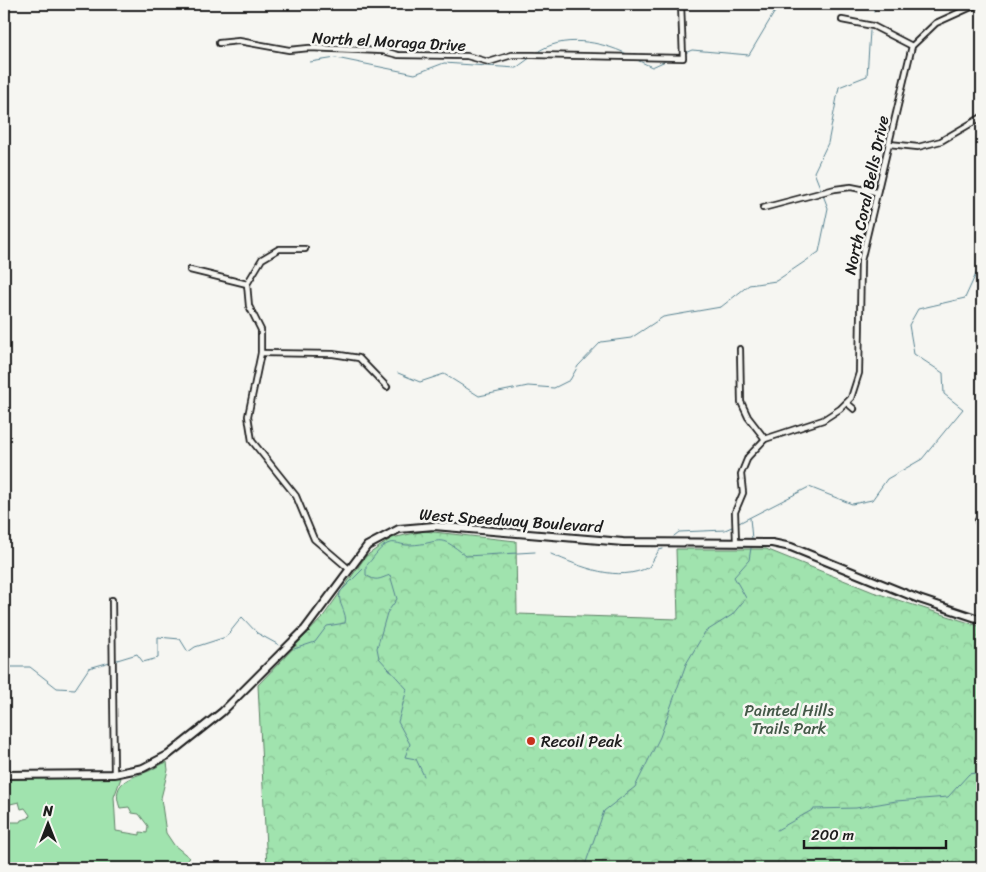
<svg xmlns="http://www.w3.org/2000/svg" width="986" height="872" font-family="Sriracha,sans-serif">
  <style>
    .grass { fill: #a0e3ae; stroke: #5e8065 }
    .park { fill: url(#park-crowns); stroke: #5e8065 }
    .lines { fill: none; stroke-linecap: round; stroke-linejoin: round }
    .stream { stroke: #578291; stroke-width: 1 }
    .street-casing { stroke: #1c1c1c; stroke-width: 8 }
    .secondary-casing { stroke: #1c1c1c; stroke-width: 10 }
    .street { stroke: #f6f6f2; stroke-width: 4.5 }
    .secondary { stroke: #f6f6f2; stroke-width: 6 }
    .poi-dot { fill: #c8321e; stroke: #f6f6f2; stroke-width: 2 }
    .labels { text-anchor: middle; stroke-width: 5; stroke-linejoin: round; paint-order: stroke }
    .street-label { font-size: 16px; fill: #1c1c1c; stroke: #f6f6f2 }
    .park-label { font-size: 16px; fill: #445848; stroke: #f6f6f2 }
    .poi-label { font-size: 16px; fill: #1c1c1c; stroke: #f6f6f2; text-anchor: start }
  </style>
  <defs>
    <pattern id="park-crowns" width="20" height="18" patternUnits="userSpaceOnUse" patternTransform="scale(1.25)"><rect width="20" height="18" fill="#a0e3ae"/><path d="M2 6a3 3 0 1 1 6 0M12 15a3 3 0 1 1 6 0" fill="none" stroke="#89c295"/></pattern>
  </defs>
  <rect width="100%" height="100%" fill="#f6f6f2"/>
  <filter id="ink" filterUnits="userSpaceOnUse"><feTurbulence type="fractalNoise" baseFrequency=".02" numOctaves="2"/><feDisplacementMap in="SourceGraphic" scale="10" xChannelSelector="R" yChannelSelector="G"/><feConvolveMatrix kernelMatrix="1 2 1 2 8 2 1 2 1" color-interpolation-filters="sRGB"/></filter>
  <g filter="url(#ink)">
    <path class="grass" d="M 167,762 L 168,770 L 161,798 L 166,833 L 174,845 L 190,858 L 177,868 L 4,868 L 4,822 L 20,822 L 21,820 L 29,818 L 30,815 L 25,808 L 21,809 L 19,802 L 6,805 L 7,817 L 9,817 L 7,819 L 4,819 L 4,777 L 121,778 L 114,797 L 116,831 L 140,835 L 140,832 L 147,833 L 148,826 L 139,814 L 132,813 L 129,807 L 120,808 C 110,781 131,778 149,771 C 155,768 161,764 167,762 Z"/>
    <polygon class="park" points="424,531 516,541 517,614 678,619 676,549 766,549 873,592 982,627 982,868 267,868 258,685 322,618 366,556 392,538"/>
    <g class="lines">
      <g class="stream">
        <polyline points="874,4 874,12"/>
        <path d="M 536,53 C 562,34 600,41 627,54"/>
        <polyline points="685,53 692,50 749,55 774,13 785,4"/>
        <polyline points="637,60 652,67 670,59"/>
        <polyline points="310,62 336,58 415,74 444,63 516,68 531,57"/>
        <polyline points="398,373 420,382 444,374 479,396 528,386 554,388 570,380 578,366 601,342 631,338 663,317 721,307 749,285 776,281 819,252 828,208 814,172 828,143 839,87 867,76 870,31"/>
        <polyline points="750,518 752,539"/>
        <polyline points="739,523 809,487 852,504 872,500 887,479 922,459 963,409 944,394 943,373 914,354 909,325 918,309 965,298 982,261"/>
        <polyline points="674,536 679,532 725,530 732,527"/>
        <path d="M 551,554 C 581,567 618,583 649,567 L 659,550 L 663,549"/>
        <path d="M 294,649 L 315,642 L 327,626 L 345,623 C 348,613 337,604 340,592 L 366,566"/>
        <polyline points="114,661 137,654 143,662 158,658 158,637 180,639 188,652 195,647 226,637 242,617 257,633 279,645"/>
        <polyline points="4,667 30,667 57,688 75,689 89,668 110,662"/>
        <path d="M 424,776 L 416,759 L 405,757 L 410,744 L 398,722 L 407,689 L 379,658 L 377,648 L 387,613 L 397,599 L 390,575 C 379,579 376,582 366,575 L 366,566 C 372,560 379,548 387,544 C 395,540 402,546 410,545 C 442,544 436,531 466,556 L 535,552"/>
        <polyline points="777,830 814,809 856,808 896,801 948,797 969,774 982,772"/>
        <polyline points="584,868 604,811 635,787 660,737 686,664 705,632 732,615 746,598 734,577 749,560 751,548"/>
      </g>
      <g class="street-casing">
        <g id="street">
          <polyline points="842,20 873,26 912,46"/>
          <polyline points="219,43 239,41 289,50 309,48 383,51 398,55 467,56 489,62 512,55 533,55 683,58 681,4"/>
          <polyline points="889,144 918,147 941,141 982,117"/>
          <polyline points="763,208 835,189 851,187 876,192"/>
          <polyline points="305,249 279,249 262,259 247,284 249,306 261,330 261,353 248,416 252,441 296,496 314,539 349,569"/>
          <polyline points="190,270 247,284"/>
          <polyline points="740,349 741,402 748,417 765,439"/>
          <polyline points="261,353 333,354 359,358 387,387"/>
          <polyline points="847,403 854,409"/>
          <polyline points="982,516 978,520 980,529 982,529"/>
          <polyline points="736,542 735,512 743,493 741,474 748,457 765,439 823,420 840,409 851,398 859,373 861,261 912,46 936,23 978,4"/>
          <polyline points="112,600 114,774"/>
        </g>
      </g>
      <g class="secondary-casing">
        <polyline id="secondary" points="4,775 114,774 143,768 168,755 222,712 305,629 367,546 399,529 434,526 623,542 772,543 791,547 919,599 982,620"/>
      </g>
      <use href="#street" class="street"/>
      <use href="#secondary" class="secondary"/>
    </g>
  </g>
  <circle class="poi-dot" cx="531" cy="741" r="5"/>
  <g class="labels">
    <g class="street-label">
      <text transform="translate(389 41) rotate(3)" y="6">North el Moraga Drive</text>
      <text transform="translate(866 195) rotate(-78)" y="6">North Coral Bells Drive</text>
      <text transform="translate(511 520) rotate(4)" y="6">West Speedway Boulevard</text>
    </g>
    <g class="park-label">
      <text x="789" y="716">Painted Hills<tspan x="789" dy="18">Trails Park</tspan></text>
    </g>
    <g class="poi-label">
      <text x="541" y="747">Recoil Peak</text>
    </g>
  </g>
  <rect width="986" height="872" fill="none" stroke="#f6f6f2" stroke-width="20"/>
  <rect x="10" y="10" width="966" height="852" fill="none" stroke="#1c1c1c" stroke-width="2" filter="url(#ink)"/>
  <g transform="translate(48 824)" stroke="#f6f6f2" stroke-width="4" paint-order="stroke">
  <path d="M0-4L9 19L0 12L-9 19Z" fill="#1c1c1c"/>
  <text y="-8" font-size="14" font-weight="bold" text-anchor="middle" fill="#1c1c1c">N</text>
  </g>
  <path d="M804 840v8h142v-8" fill="none" stroke="#1c1c1c" stroke-width="2.5"/>
  <text x="811" y="840" font-size="15" fill="#1c1c1c" stroke="#f6f6f2" stroke-width="4" paint-order="stroke">200 m</text>
</svg>
